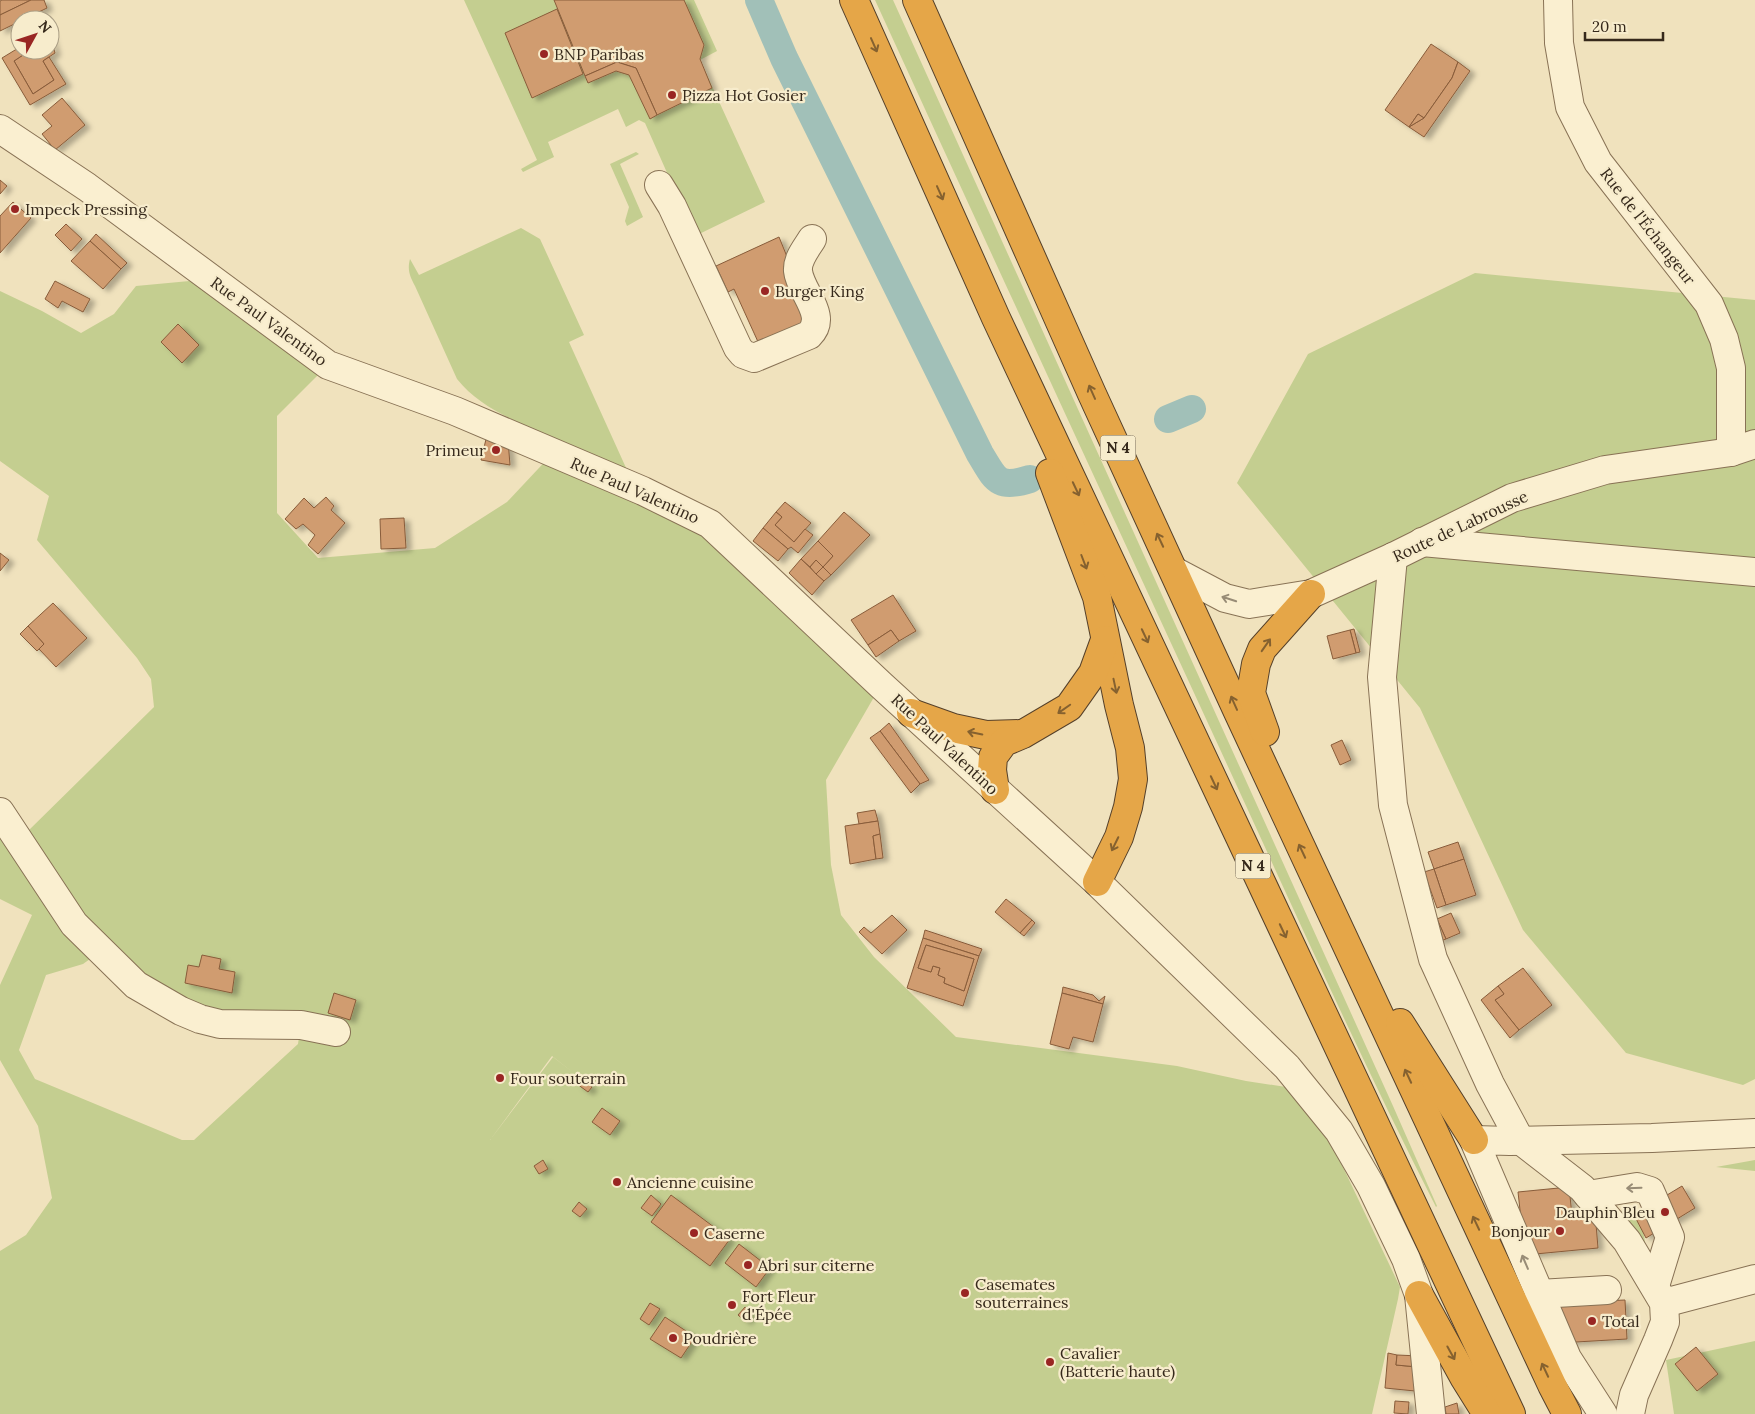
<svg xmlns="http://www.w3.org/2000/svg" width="1755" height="1414" font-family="Lora,serif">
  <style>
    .green { fill: #c4ce90; fill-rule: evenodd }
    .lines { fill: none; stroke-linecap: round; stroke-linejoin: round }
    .canal { stroke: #a1c0b8; stroke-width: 28 }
    .building { fill: #d09c70; stroke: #885c3a; fill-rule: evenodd; filter: url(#shadow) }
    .minor-casing { stroke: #887255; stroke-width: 30 }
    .highway-casing { stroke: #55402a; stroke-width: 30 }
    .minor { stroke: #faefd0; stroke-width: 28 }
    .highway { stroke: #e5a648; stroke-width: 28 }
    .oneway { stroke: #85612f }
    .oneway2 { stroke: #988c76 }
    .poi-dot { fill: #992623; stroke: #f7eccc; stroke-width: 2 }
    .labels { text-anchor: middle; stroke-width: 4.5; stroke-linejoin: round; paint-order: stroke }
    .shield { fill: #f7eccc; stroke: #706450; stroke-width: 1 }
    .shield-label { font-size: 15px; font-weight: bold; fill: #36291b }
    .poi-label { font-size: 16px; fill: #36291b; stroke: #f7eccc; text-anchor: start }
    .street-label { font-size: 16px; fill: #36291b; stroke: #f7eccc }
  </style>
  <defs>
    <filter id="shadow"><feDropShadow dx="5.5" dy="3" stdDeviation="2.5" flood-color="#0004"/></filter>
  </defs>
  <rect width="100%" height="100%" fill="#f0e2bd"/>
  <g class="green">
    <polygon points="464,0 694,0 717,51 700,60 765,202 695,236 645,123 639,120 626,127 618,109 548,142 554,157 523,172 521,169 537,160"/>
    <path d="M 875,0 L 893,0 L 1393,1106 L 1437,1206 L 1436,1207 C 1359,1056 1290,901 1219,747 C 1104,498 989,249 875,0 Z"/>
    <polygon points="636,152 639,154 620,164 643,217 627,226 625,221 629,207 610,164"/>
    <path d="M 521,228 L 540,239 L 584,335 L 569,342 L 627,470 C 601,459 576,447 550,436 C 517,422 480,408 457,379 L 415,286 C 410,276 407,270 410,259 L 419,275 Z"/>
    <polygon points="1475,273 1755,300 1755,1079 1743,1085 1626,1053 1523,930 1420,708 1237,483 1308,354"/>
    <path d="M 211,279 L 328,365 L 277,416 L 277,513 L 318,558 L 435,548 L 507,502 L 553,453 L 666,503 L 881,685 L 826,780 L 831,865 L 841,915 L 874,957 L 956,1037 L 1177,1066 L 1246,1081 L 1286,1087 L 1332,1144 L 1400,1287 L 1398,1299 L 1372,1414 L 0,1414 L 0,1251 L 26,1235 L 52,1198 L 38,1126 L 0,1060 L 0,985 L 32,915 L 0,899 L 0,815 L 28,831 L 154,707 L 151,679 L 137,658 L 37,540 L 49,496 L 0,461 L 0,291 L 42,311 L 81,333 L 114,314 L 136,286 ZM 90,959 L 121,990 L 194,1031 L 235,1039 L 293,1035 L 299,1037 L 298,1044 L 194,1140 L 182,1140 L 35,1079 L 19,1050 L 46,975 L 83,964 ZM 552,1056 L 575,1074 L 553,1057 L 490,1140 Z"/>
    <polygon points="1755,1160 1755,1171 1716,1167"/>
    <path d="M 1626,1211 C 1640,1218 1646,1234 1645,1250 L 1617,1213 Z"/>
    <polygon points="1755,1341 1755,1414 1674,1414 1666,1360"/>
  </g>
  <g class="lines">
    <g class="canal">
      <path d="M 759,0 L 784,58 L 980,454 C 996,480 997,489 1030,479"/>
      <polyline points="1168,419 1192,409"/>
    </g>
  </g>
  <g class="building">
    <polygon points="2,0 31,0 0,15 0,1"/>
    <polygon points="31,0 44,0 47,8 0,31 0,15"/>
    <polygon points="554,0 684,0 704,45 700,59 712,88 657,115 636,68 617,62 585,76"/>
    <polygon points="557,9 583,74 532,98 505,33"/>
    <polygon points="50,34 55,53 43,61 54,80 33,94 14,61 26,53 25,50 50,50"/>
    <polygon points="1431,44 1458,62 1452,78 1424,118 1418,114 1409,127 1385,110"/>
    <polygon points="20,47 20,50 25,50 26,53 14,61 33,94 54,80 43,61 49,57 66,84 30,105 2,58"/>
    <polygon points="617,62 636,68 657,115 650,119 629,75 616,71 588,83 585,76"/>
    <polygon points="1458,62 1470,71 1424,137 1409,127 1424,118 1452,78"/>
    <polygon points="62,98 85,125 55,150 42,134 52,126 42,115"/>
    <polygon points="1418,114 1424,118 1409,127"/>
    <polygon points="0,180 7,186 0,194"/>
    <polygon points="13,202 31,218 0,253 0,216"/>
    <polygon points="66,224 82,239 71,251 55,235"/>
    <polygon points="96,234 127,263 121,269 90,241"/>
    <polygon points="779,237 790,264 784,266 809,322 759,344 734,289 728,292 716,266"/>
    <polygon points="90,241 121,269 103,289 71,261"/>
    <polygon points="55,281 90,299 83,312 62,301 58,308 45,299"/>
    <polygon points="178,324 199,345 182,363 161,342"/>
    <polygon points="487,435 508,440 510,465 481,460"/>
    <polygon points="326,497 334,506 331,510 345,523 318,554 308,545 315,535 303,524 296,529 285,519 304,498 314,508"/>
    <polygon points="785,502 811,523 794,542 775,525 782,517 776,512"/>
    <polygon points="776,512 782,517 775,525 794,542 805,529 813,535 798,553 791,547 788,549 763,528"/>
    <polygon points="844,512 870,535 831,575 823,567 833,556 818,541"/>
    <polygon points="404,518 406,548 381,549 380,519"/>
    <polygon points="763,528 788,549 778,561 753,541"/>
    <polygon points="818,541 833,556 823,567 816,560 810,567 801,559"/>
    <polygon points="0,553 9,560 0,571"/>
    <polygon points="801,559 824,581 812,595 789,573"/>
    <polygon points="816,560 823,567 816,574 810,567"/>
    <polygon points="823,567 831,575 824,581 816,574"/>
    <polygon points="893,595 916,631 899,641 891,630 868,645 851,620"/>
    <polygon points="53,603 87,638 56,667 39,649 44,644 28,626"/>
    <polygon points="28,626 44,644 37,651 20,634"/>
    <polygon points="1354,629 1360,652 1356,653 1350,630"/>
    <polygon points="891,630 899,641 876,657 868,645"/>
    <polygon points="1350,630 1356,653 1333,659 1327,636"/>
    <polygon points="889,723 901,740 929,780 920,784 880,731"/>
    <polygon points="880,731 920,784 911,793 870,738"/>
    <polygon points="1342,740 1351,760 1340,765 1331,745"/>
    <polygon points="875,810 878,821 859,824 857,813"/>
    <polygon points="878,821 880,834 873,836 876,859 850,864 845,826"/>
    <polygon points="880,834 883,858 876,859 873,836"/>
    <polygon points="1458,842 1464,859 1434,869 1428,852"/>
    <polygon points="1464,859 1476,895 1446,905 1434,869"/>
    <polygon points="1434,869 1446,905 1437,908 1424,872"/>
    <polygon points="1006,899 1032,920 1020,933 995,912"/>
    <polygon points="1451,913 1460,933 1446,939 1437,919"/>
    <polygon points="892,915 907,930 882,954 859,932 864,927 871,933"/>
    <polygon points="1437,919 1446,939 1438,942 1430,922"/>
    <polygon points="1032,920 1035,923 1024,936 1020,933"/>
    <polygon points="925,930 982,949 979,956 923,938"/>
    <path d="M 923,938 L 979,956 L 963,1006 L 907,988 ZM 926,945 L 974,959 L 964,991 L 944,983 L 945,978 L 938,975 L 940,968 L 933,966 L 931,972 L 918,968 Z"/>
    <polygon points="926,945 974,959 964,991 944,983 945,978 938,975 940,968 933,966 931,972 918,968"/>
    <polygon points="202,955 221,959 219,969 235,972 232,993 185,983 188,965 199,967"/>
    <polygon points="1523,968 1552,1005 1519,1030 1495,1000 1504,994 1498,986"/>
    <polygon points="1498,986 1504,994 1495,1000 1519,1030 1510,1038 1481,1000"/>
    <polygon points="1063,987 1093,995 1099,1001 1105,996 1103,1004 1062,993"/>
    <polygon points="334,993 356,1000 350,1020 328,1013"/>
    <polygon points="1062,993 1103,1004 1093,1042 1073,1037 1069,1049 1050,1044"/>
    <polygon points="581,1079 592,1087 588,1092 577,1084"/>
    <polygon points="602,1108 620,1121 610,1135 592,1122"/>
    <polygon points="543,1160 548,1169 539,1174 534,1166"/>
    <polygon points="1682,1186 1695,1208 1646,1238 1634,1215"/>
    <polygon points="1569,1187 1572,1215 1595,1212 1598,1248 1525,1255 1518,1192"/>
    <polygon points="651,1195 661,1204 652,1216 641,1208"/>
    <polygon points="671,1195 730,1239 710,1266 651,1222"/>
    <polygon points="579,1202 587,1209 580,1217 572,1211"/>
    <polygon points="739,1244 770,1268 756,1287 725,1263"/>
    <polygon points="1625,1300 1627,1339 1559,1343 1557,1303"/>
    <polygon points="650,1303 660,1309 649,1325 640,1319"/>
    <polygon points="745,1307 752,1313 746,1322 738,1315"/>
    <polygon points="665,1317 695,1337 681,1358 650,1339"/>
    <polygon points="1696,1347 1718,1374 1697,1391 1675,1364"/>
    <polygon points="1388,1353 1397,1355 1396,1365 1418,1367 1415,1391 1385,1388"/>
    <polygon points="1397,1355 1419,1356 1418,1367 1396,1365"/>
    <polygon points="1395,1401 1409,1402 1408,1414 1394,1413"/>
    <polygon points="1457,1403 1459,1414 1443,1414 1446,1414 1445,1407"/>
  </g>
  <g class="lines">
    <g class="minor-casing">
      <g id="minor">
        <polyline points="1558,0 1559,43 1570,107 1598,162 1709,304 1724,339 1731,368 1731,452"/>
        <polyline points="0,129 87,187 328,365 455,411 643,491 710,524 881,685 1097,882 1287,1067 1339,1131 1371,1186 1406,1259 1419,1295 1431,1414"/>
        <path d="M 659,185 L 672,206 L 738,348 L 743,354 L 754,358 L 809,335 C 829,316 800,292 798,271 C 797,259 806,249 812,239"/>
        <polyline points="1422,542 1755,572"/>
        <polyline points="1393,557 1382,677 1393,805 1433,959 1490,1084 1520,1140 1582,1188 1627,1241 1664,1303 1665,1322 1658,1340 1634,1395 1630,1414"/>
        <polyline points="1174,571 1225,598 1249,604 1311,594 1393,557 1512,498 1605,470 1731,452 1755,444"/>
        <polyline points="0,812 74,924 136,985 181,1011 200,1019 220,1024 301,1025 336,1032"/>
        <polyline points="1588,1195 1637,1187 1650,1191 1670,1237 1655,1286"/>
        <polyline points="1539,1294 1607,1290"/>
        <polyline points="1664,1303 1755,1279"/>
        <polyline points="1603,1414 1567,1358 1474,1140 1510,1141 1652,1138 1755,1133"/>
      </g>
    </g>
    <g class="highway-casing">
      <g id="highway">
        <polyline points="854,0 996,318 1511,1414"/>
        <polyline points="917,0 1092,394 1238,712 1552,1385 1567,1414"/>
        <polyline points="1050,473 1097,597 1119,705 1130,748 1133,779 1128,807 1119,837 1097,882"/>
        <polyline points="911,713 953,728 986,735 1022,734"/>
        <polyline points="1265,732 1251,693 1256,664 1262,649 1311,594"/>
        <polyline points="995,790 992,770 993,757 1004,742 1023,734 1069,707 1093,673 1105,640"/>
        <polyline points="1400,1023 1474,1140"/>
        <polyline points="1419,1295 1464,1377 1487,1414"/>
      </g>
    </g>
    <use href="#minor" class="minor"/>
    <use href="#highway" class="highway"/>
  </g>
  <defs><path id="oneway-shaft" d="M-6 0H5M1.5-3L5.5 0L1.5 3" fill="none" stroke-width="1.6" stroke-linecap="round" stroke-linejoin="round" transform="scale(1.25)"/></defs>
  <g class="oneway">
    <use href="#oneway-shaft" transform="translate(874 45) rotate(66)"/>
    <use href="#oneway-shaft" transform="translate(940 193) rotate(66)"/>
    <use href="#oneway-shaft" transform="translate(1092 392) rotate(-114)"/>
    <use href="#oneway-shaft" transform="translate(1076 489) rotate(65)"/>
    <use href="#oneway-shaft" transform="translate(1160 540) rotate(-115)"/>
    <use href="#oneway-shaft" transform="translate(1084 562) rotate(69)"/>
    <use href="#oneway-shaft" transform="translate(1145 636) rotate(65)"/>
    <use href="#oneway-shaft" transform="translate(1266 645) rotate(-55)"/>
    <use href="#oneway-shaft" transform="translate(1115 686) rotate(78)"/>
    <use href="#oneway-shaft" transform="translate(1234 703) rotate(-114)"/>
    <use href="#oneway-shaft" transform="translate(1064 709) rotate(145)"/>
    <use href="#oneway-shaft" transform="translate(975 733) rotate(-168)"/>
    <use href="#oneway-shaft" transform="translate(1214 783) rotate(65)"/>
    <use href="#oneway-shaft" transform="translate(1115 844) rotate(116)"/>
    <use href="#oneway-shaft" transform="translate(1302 851) rotate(-115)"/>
    <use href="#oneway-shaft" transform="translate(1283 931) rotate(65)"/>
    <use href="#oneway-shaft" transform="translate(1408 1076) rotate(-115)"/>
    <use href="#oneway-shaft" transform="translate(1476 1223) rotate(-115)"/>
    <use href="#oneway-shaft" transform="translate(1451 1353) rotate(61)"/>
    <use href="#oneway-shaft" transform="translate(1545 1370) rotate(-115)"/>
  </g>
  <g class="oneway2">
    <use href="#oneway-shaft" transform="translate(1229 599) rotate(-162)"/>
    <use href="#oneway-shaft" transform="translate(1634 1188) rotate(178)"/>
    <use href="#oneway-shaft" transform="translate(1525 1262) rotate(-113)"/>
  </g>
  <g class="poi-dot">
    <circle cx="544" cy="54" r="5"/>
    <circle cx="672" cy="95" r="5"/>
    <circle cx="15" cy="209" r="5"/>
    <circle cx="765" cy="291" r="5"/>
    <circle cx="496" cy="450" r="5"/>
    <circle cx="500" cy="1078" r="5"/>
    <circle cx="617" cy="1182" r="5"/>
    <circle cx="1665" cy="1212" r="5"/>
    <circle cx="1560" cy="1231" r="5"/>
    <circle cx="694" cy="1233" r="5"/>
    <circle cx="748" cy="1265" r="5"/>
    <circle cx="965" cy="1293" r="5"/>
    <circle cx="732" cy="1305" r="5"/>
    <circle cx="1592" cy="1321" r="5"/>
    <circle cx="673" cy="1338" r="5"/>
    <circle cx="1050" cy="1362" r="5"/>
  </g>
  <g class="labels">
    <g class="shield">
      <rect x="1100.5" y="435.5" width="35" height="25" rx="4"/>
      <rect x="1235.5" y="853.5" width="35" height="25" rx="4"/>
    </g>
    <g class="shield-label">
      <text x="1118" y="453">N 4</text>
      <text x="1253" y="871">N 4</text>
    </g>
    <g class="poi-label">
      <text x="554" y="60">BNP Paribas</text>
      <text x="682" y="101">Pizza Hot Gosier</text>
      <text x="25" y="215">Impeck Pressing</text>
      <text x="775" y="297">Burger King</text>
      <text x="486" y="456" text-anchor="end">Primeur</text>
      <text x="510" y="1084">Four souterrain</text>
      <text x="627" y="1188">Ancienne cuisine</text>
      <text x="1655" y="1218" text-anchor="end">Dauphin Bleu</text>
      <text x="1550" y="1237" text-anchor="end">Bonjour</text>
      <text x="704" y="1239">Caserne</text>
      <text x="758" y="1271">Abri sur citerne</text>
      <text x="975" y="1290">Casemates<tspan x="975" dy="18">souterraines</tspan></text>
      <text x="742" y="1302">Fort Fleur<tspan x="742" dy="18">d'Épée</tspan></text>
      <text x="1602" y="1327">Total</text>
      <text x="683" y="1344">Poudrière</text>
      <text x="1060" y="1359">Cavalier<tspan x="1060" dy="18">(Batterie haute)</tspan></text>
    </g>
    <g class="street-label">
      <text transform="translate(1648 226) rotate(52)" y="6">Rue de l'Échangeur</text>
      <text transform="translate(269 321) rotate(36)" y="6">Rue Paul Valentino</text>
      <text transform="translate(635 490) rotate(24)" y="6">Rue Paul Valentino</text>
      <text transform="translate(1460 526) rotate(-25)" y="6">Route de Labrousse</text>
      <text transform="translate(945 744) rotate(43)" y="6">Rue Paul Valentino</text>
    </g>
  </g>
  <g transform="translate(35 35) rotate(50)"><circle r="24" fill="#f7eccc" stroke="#aa9e85"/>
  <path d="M0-4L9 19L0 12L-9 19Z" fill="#992623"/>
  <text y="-8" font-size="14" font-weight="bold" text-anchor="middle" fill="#36291b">N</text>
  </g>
  <path d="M1585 32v8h78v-8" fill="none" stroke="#36291b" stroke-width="2.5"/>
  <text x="1592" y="32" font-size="15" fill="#36291b" stroke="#f7eccc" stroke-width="4" paint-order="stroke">20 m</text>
</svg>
